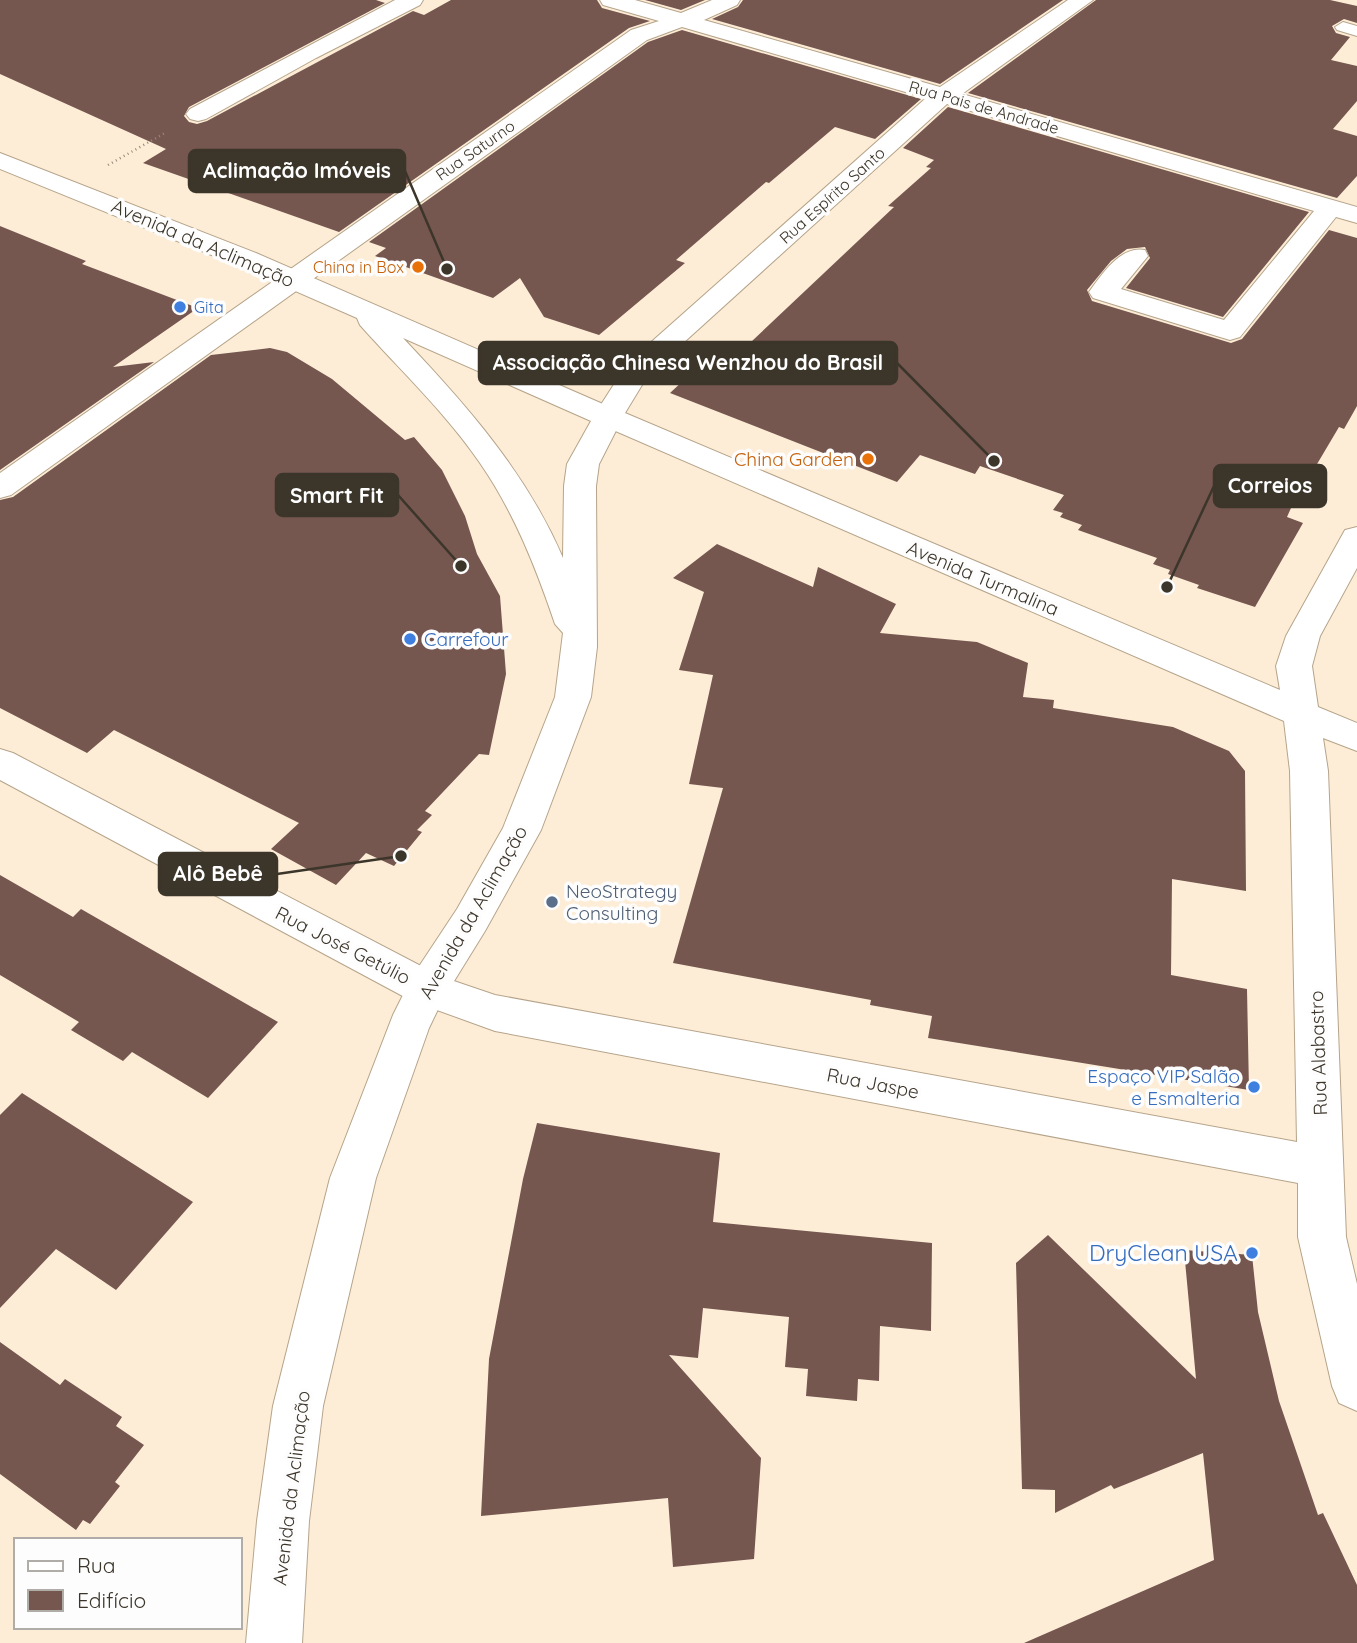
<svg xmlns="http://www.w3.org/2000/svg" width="1357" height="1643" font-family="Quicksand,sans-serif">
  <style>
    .building { fill: #755750 }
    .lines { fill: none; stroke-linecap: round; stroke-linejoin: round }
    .lane-casing { stroke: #b6a48a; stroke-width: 2 }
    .street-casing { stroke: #b6a48a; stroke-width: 2 }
    .secondary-casing { stroke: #b6a48a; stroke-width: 2 }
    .path { stroke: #968b7b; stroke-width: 2.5; stroke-dasharray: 1 3.5; stroke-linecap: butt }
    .lane { fill: #fff; fill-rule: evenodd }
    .street { fill: #fff; fill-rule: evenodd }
    .secondary { fill: #fff; fill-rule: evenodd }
    .food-dot { fill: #e8710a; stroke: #fdfdfd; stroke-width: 2.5 }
    .shop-dot { fill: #3f7fe0; stroke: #fdfdfd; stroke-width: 2.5 }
    .service-dot { fill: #5c6f8a; stroke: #fdfdfd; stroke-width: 2.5 }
    .labels { text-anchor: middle; stroke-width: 7; stroke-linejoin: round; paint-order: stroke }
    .far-street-label { font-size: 16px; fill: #3c352a; stroke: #fdfdfd }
    .far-food-label { font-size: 16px; fill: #c56008; stroke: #fdfdfd; text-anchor: end }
    .far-shop-label { font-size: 16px; fill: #366cbe; stroke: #fdfdfd; text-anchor: start }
    .street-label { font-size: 19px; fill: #3c352a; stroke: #fdfdfd }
    .food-label { font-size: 19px; fill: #c56008; stroke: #fdfdfd; text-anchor: end }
    .shop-label { font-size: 19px; fill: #366cbe; stroke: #fdfdfd; text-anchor: start }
    .service-label { font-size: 19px; fill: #4e5e75; stroke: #fdfdfd; text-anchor: start }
    .near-shop-label { font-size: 23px; fill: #366cbe; stroke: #fdfdfd; text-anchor: end }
    .leader { fill: none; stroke: #3c352a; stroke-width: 2.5 }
    .callout-dot { fill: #3c352a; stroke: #fdfdfd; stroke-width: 2.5 }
    .callout { fill: #3c352a; stroke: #3c352a; stroke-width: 2.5 }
    .callout-label { font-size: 21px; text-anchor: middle; font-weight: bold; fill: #fff }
  </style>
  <rect width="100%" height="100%" fill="#fdedd7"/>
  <g class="building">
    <polygon points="0,0 376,0 385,3 189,107 184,116 189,122 197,124 207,121 413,11 424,15 451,0 597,0 602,8 650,21 629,28 339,232 143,163 166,149 0,74"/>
    <polygon points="645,0 705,0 681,10"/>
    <polygon points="743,0 1063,0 940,84 712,19 738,7"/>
    <polygon points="1096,0 1330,0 1357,6 1357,23 1344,19 1332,26 1336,33 1350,37 1331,60 1357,66 1357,101 1333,129 1357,136 1357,176 1337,198 968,93"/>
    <polygon points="682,30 921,99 875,139 835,127 769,183 766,182 676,260 685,263 599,335 544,317 520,278 493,298 375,256 386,248 369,242 648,42"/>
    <polygon points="948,107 1309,212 1223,317 1126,288 1150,258 1145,247 1127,249 1111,261 1087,290 1092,301 1231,343 1242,339 1329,230 1357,238 1357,406 1344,429 1339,427 1291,508 1287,517 1303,523 1255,607 1197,588 1199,585 1168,574 1170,570 1153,564 1157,558 1078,530 1082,525 1060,517 1063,513 1053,510 1064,495 980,466 975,474 920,455 897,482 670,393 715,351 735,357 894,207 888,206 931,168 926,167 934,160 903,148"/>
    <polygon points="0,226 86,261 82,264 198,308 113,367 154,362 0,470"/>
    <polygon points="270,348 287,352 332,379 405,440 414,437 442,470 465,516 477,554 500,596 506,674 489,755 479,754 425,811 432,815 417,830 422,832 394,866 366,853 336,885 271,849 299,823 114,730 87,753 0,708 0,500 13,497 211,355"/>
    <polygon points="717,544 813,587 818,567 896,604 880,633 977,642 1028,663 1023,697 1054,700 1053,708 1173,727 1229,751 1245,771 1246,891 1172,879 1171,975 1247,989 1249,1090 928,1038 932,1016 870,1005 871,1000 673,963 723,788 689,784 713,675 679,670 704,592 673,578"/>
    <polygon points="0,875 73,917 81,909 278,1022 208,1098 132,1052 123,1061 71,1030 79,1022 0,975"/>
    <polygon points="22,1093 193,1202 116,1290 56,1249 0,1308 0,1115"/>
    <polygon points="537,1123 720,1153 713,1222 932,1243 931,1331 880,1326 879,1381 858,1379 857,1401 806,1396 808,1369 785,1367 789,1317 703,1308 698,1358 669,1355 761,1458 754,1559 673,1567 668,1498 481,1516 489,1359 523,1179"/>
    <polygon points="1048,1235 1196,1379 1184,1250 1252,1255 1258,1312 1279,1401 1318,1515 1323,1513 1357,1585 1357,1643 1024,1643 1214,1560 1203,1453 1114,1489 1111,1485 1055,1513 1055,1490 1022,1489 1016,1263"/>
    <polygon points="0,1342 60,1385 65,1379 122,1417 116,1426 144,1445 115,1482 120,1486 90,1524 83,1520 76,1530 0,1474"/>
  </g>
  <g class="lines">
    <g class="lane-casing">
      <polygon id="lane" points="1343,22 1357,26 1357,36 1337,30 1335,27"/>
    </g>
    <g class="street-casing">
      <g id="street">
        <polygon points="395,0 423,0 420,5 316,58 206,119 198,121 190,119 186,114 190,109"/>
        <path d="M 600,0 L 635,0 L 681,13 L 712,0 L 740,0 L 737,5 L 704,20 L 940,87 L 1068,0 L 1093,0 L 962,94 L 1357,207 L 1357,223 L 1336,217 L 1240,337 L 1230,340 L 1220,337 L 1093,298 L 1089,292 C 1102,274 1121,245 1145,250 L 1148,256 L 1121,289 L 1224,320 L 1314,211 L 947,104 L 660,364 L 642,385 L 625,413 L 1280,690 L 1276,666 L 1286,636 L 1345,530 L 1357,527 L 1357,568 L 1320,636 L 1312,666 L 1318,707 L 1357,723 L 1357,751 L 1323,738 L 1328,771 L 1346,1237 L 1357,1284 L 1357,1411 L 1339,1403 L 1332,1386 L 1298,1237 L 1298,1183 L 495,1031 L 412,1001 L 0,780 L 0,749 L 13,753 L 442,977 L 495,995 L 1297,1142 L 1290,771 L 1284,721 L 597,423 L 593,417 L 620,375 L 640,352 L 926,98 L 682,27 L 647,40 L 11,495 L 0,498 L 0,473 L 631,30 L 659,21 L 603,5 Z"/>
      </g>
    </g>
    <g class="secondary-casing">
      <path id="secondary" d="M 0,153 L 256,253 L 619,411 L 623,417 L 599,464 L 596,486 L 597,647 L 591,697 L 541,830 L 485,931 L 443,999 L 429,1028 L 376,1178 L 323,1406 L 309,1521 L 302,1643 L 246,1643 L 257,1521 L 273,1406 L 330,1178 L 393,1015 L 412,977 L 457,909 L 503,828 L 555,697 L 563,633 L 555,624 C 536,568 514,512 480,463 C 446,413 400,370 360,325 L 357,318 L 236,265 L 0,169 ZM 403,338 L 591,421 L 567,464 L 564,486 L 563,558 C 526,472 467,406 403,338 Z"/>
    </g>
    <polyline class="path" points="108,165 165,133"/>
    <use href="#lane" class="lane"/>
    <use href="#street" class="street"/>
    <use href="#secondary" class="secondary"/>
  </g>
  <g class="food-dot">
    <circle cx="418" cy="267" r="7"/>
    <circle cx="868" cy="459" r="7"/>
  </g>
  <g class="shop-dot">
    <circle cx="180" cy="307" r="7"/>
    <circle cx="410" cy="639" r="7"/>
    <circle cx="1254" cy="1087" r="7"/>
    <circle cx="1252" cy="1253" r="7"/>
  </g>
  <circle class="service-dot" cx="552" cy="902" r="7"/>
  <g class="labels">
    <g class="far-street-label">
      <text transform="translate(984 107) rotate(16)" y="6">Rua Pais de Andrade</text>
      <text transform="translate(475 150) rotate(-35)" y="6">Rua Saturno</text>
      <text transform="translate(832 195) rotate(-42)" y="6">Rua Espírito Santo</text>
    </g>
    <g class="far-food-label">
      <text x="404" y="273">China in Box</text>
    </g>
    <g class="far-shop-label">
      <text x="194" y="313">Gita</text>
    </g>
    <g class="street-label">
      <text transform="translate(203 243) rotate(23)" y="7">Avenida da Aclimação</text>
      <text transform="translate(983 578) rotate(23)" y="7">Avenida Turmalina</text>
      <text transform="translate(473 912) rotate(-60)" y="7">Avenida da Aclimação</text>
      <text transform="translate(343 945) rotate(27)" y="7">Rua José Getúlio</text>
      <text transform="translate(1318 1053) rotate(-92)" y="7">Rua Alabastro</text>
      <text transform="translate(873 1083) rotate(11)" y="7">Rua Jaspe</text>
      <text transform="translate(291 1488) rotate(-83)" y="7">Avenida da Aclimação</text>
    </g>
    <g class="food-label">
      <text x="854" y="466">China Garden</text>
    </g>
    <g class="shop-label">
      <text x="424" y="646">Carrefour</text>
      <text x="1240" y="1083" text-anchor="end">Espaço VIP Salão<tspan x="1240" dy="22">e Esmalteria</tspan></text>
    </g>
    <g class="service-label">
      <text x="566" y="898">NeoStrategy<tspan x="566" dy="22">Consulting</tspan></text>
    </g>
    <g class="near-shop-label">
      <text x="1238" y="1261">DryClean USA</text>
    </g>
  </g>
  <path class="leader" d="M447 269L405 171M994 461L897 363M1167 587L1214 486M461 566L398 495M401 856L277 874"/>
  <g class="callout-dot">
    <circle cx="447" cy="269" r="7"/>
    <circle cx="994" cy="461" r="7"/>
    <circle cx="1167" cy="587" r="7"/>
    <circle cx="461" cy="566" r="7"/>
    <circle cx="401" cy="856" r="7"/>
  </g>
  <g class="callout">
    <rect x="189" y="150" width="216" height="42" rx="7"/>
    <rect x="479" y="342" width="418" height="42" rx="7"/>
    <rect x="1214" y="465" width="112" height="42" rx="7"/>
    <rect x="276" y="474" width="122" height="42" rx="7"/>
    <rect x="159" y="853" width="118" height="42" rx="7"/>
  </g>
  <g class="callout-label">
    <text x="297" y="178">Aclimação Imóveis</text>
    <text x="688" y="370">Associação Chinesa Wenzhou do Brasil</text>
    <text x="1270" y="493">Correios</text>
    <text x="337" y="503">Smart Fit</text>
    <text x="218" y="881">Alô Bebê</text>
  </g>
  <rect x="14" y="1538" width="228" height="91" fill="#fdfdfd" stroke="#b0ada9" stroke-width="2"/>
  <rect x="28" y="1561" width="35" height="10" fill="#ffffff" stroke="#b0ada9" stroke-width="2"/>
  <text x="77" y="1573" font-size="21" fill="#3c352a">Rua</text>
  <rect x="28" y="1590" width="35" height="21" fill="#755750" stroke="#b0ada9" stroke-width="2"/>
  <text x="77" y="1608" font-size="21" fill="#3c352a">Edifício</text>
</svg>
